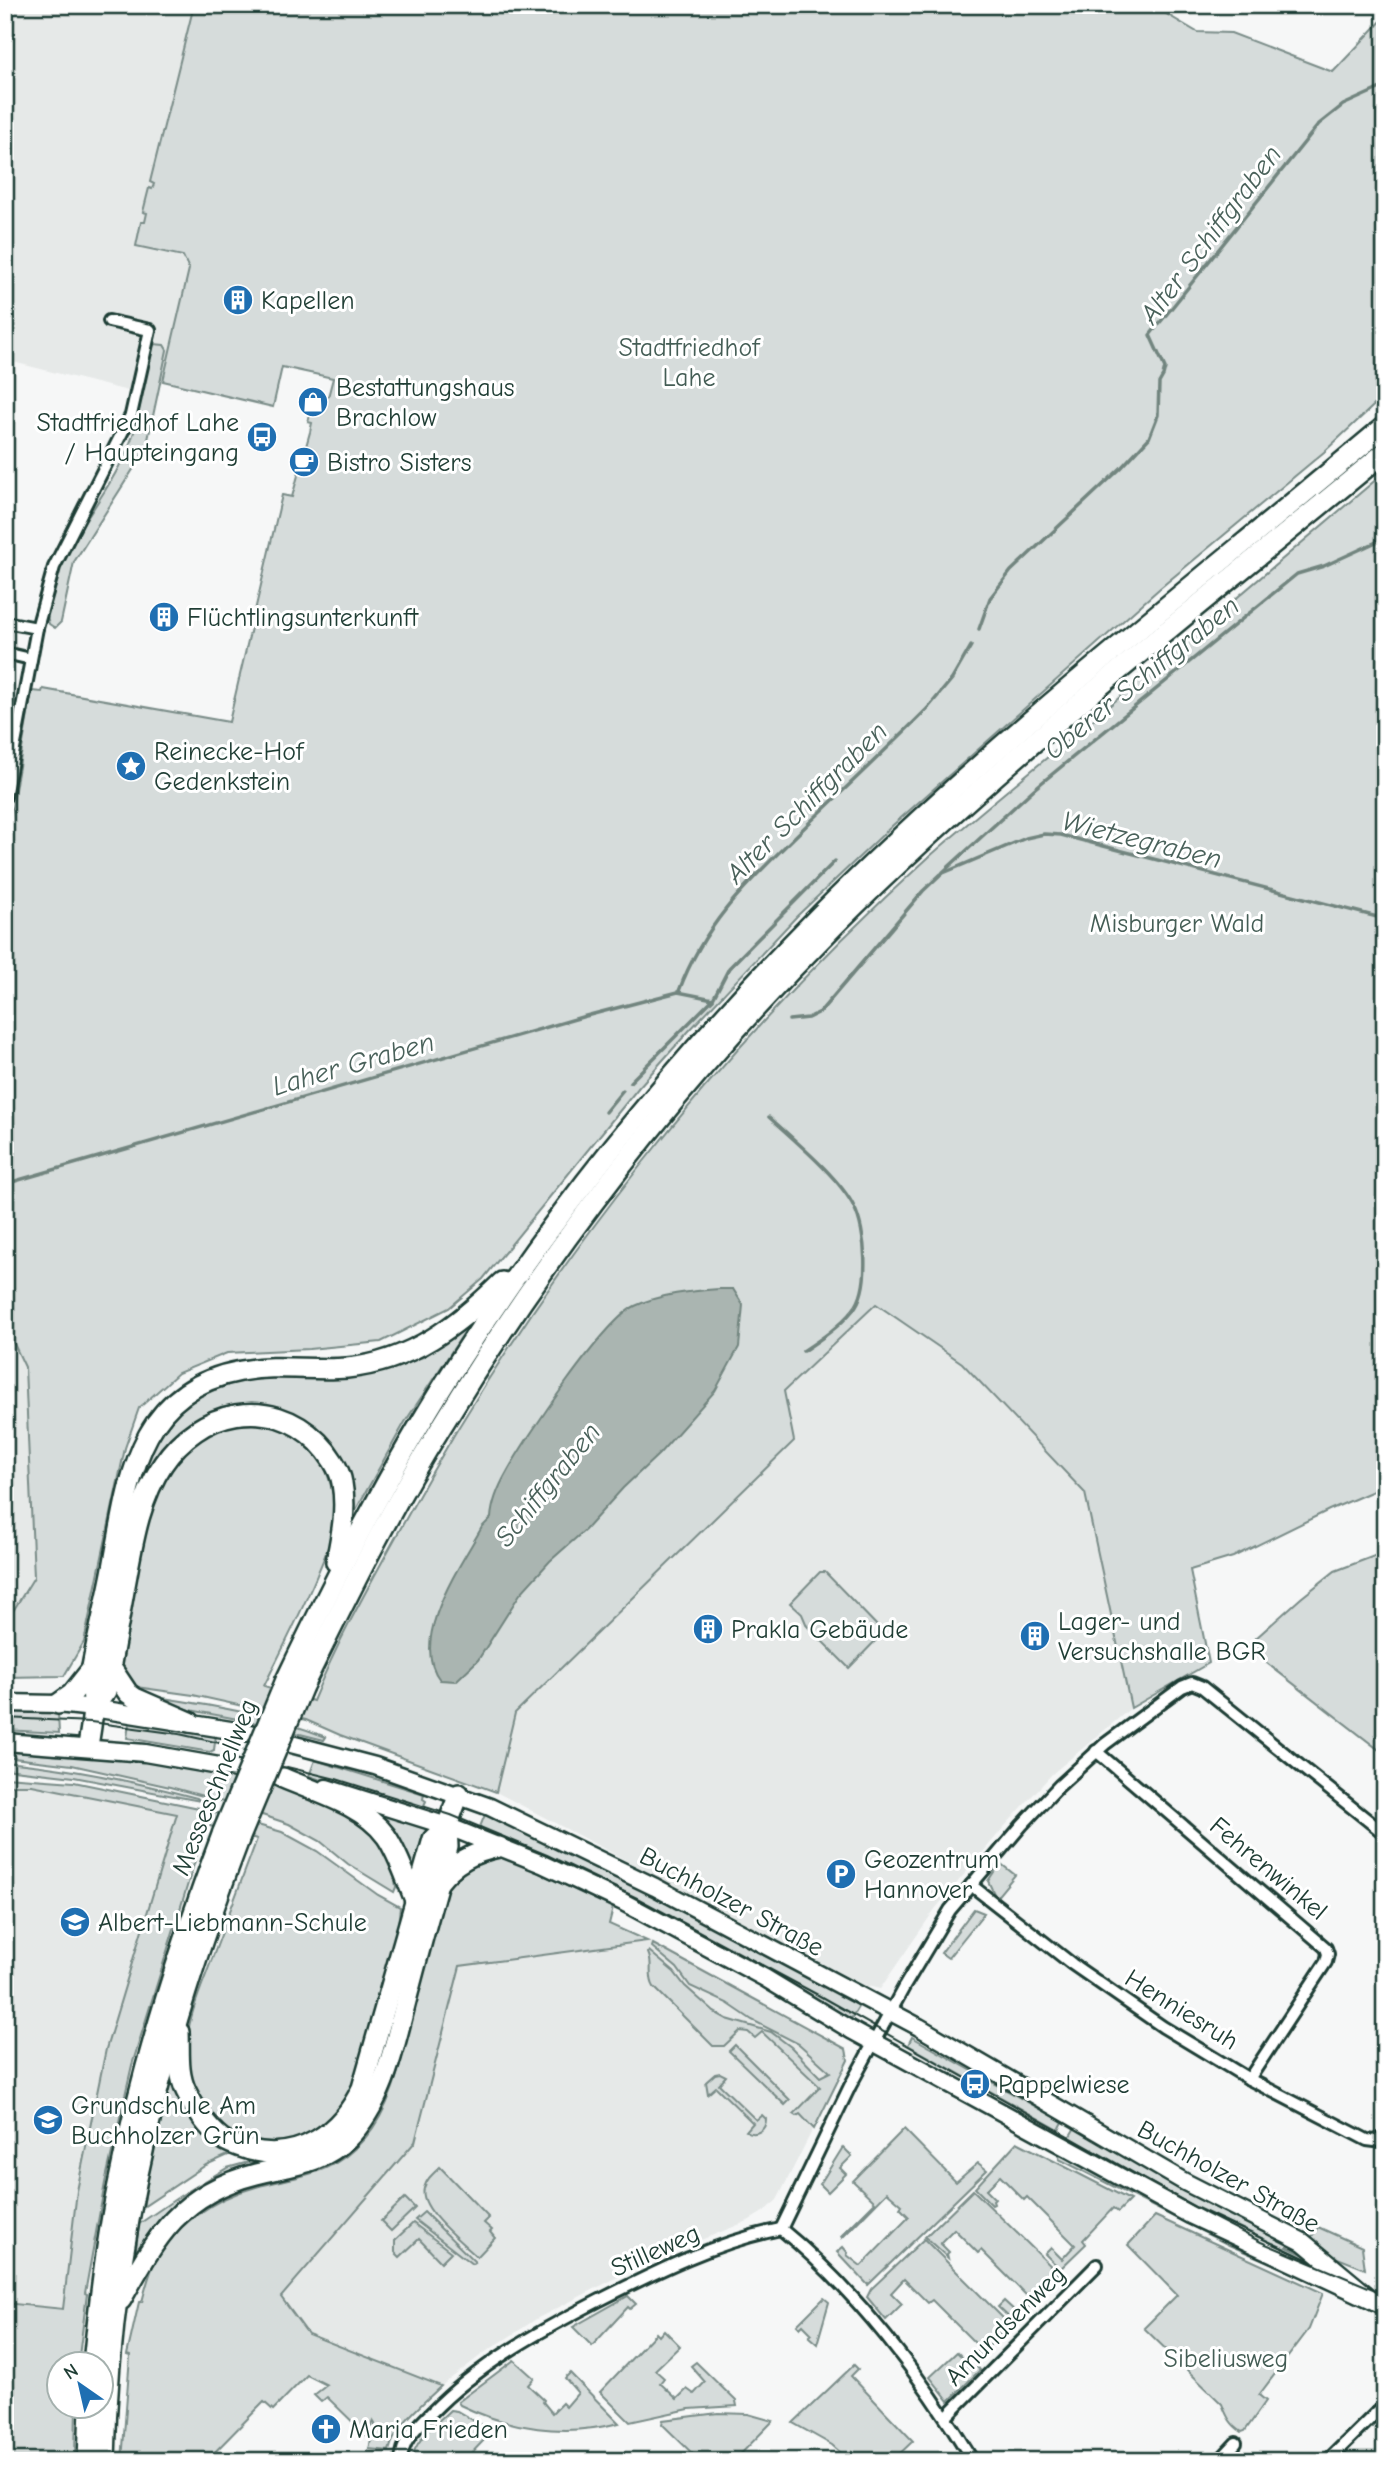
<svg xmlns="http://www.w3.org/2000/svg" width="1390" height="2466" font-family="'Comic Neue',sans-serif">
  <style>
    .built { fill: #e6e9e8 }
    .green { fill: #d6dcdb; stroke: #7a8c88; stroke-width: 2 }
    .water { fill: #aab5b1; stroke: #72857f; stroke-width: 2 }
    .lines { fill: none; stroke-linecap: round; stroke-linejoin: round }
    .stream { stroke: #72857f; stroke-width: 3.5 }
    .street-casing { stroke: #1f3d34; stroke-width: 16 }
    .secondary-casing { stroke: #1f3d34; stroke-width: 21 }
    .highway-casing { stroke: #1f3d34; stroke-width: 24 }
    .street { stroke: #fff; stroke-width: 10 }
    .secondary { stroke: #fff; stroke-width: 16 }
    .highway { stroke: #fff; stroke-width: 19 }
    .tram { stroke: #1f3d34; stroke-width: 2 }
    .highway-bridge-casing { stroke: #1f3d34; stroke-width: 24; stroke-linecap: butt }
    .highway-bridge { stroke: #fff; stroke-width: 19 }
    .labels { text-anchor: middle; stroke-width: 6; stroke-linejoin: round; paint-order: stroke }
    .poi-label { font-size: 26px; fill: #1f3d34; stroke: #fff; text-anchor: start }
    .park-label { font-size: 26px; fill: #445d55; stroke: #fff }
    .street-label { font-size: 26px; fill: #1f3d34; stroke: #fff }
    .water-label { font-size: 28px; font-style: italic; fill: #49615a; stroke: #fff }
  </style>
  <rect width="100%" height="100%" fill="#f6f7f7"/>
  <filter id="ink" filterUnits="userSpaceOnUse"><feTurbulence type="fractalNoise" baseFrequency=".0143" numOctaves="2"/><feDisplacementMap in="SourceGraphic" scale="14" xChannelSelector="R" yChannelSelector="G"/><feConvolveMatrix kernelMatrix="1 2 1 2 8 2 1 2 1" color-interpolation-filters="sRGB"/></filter>
  <g filter="url(#ink)">
    <g class="built">
      <polygon points="5,5 194,5 164,123 151,182 154,183 152,189 149,188 144,212 147,213 145,223 142,222 136,246 183,256 189,269 163,381 140,376 136,393 5,360"/>
      <polygon points="876,1304 962,1363 1085,1493 1131,1708 1052,1774 1004,1827 935,1909 880,1989 863,1985 496,1792 515,1713 794,1441 784,1391"/>
      <polygon points="5,1325 25,1367 34,1577 5,1624"/>
      <polygon points="5,1785 32,1785 177,1814 106,2049 77,2191 63,2309 5,2303"/>
      <polygon points="647,1941 841,2046 848,2052 848,2060 777,2200 763,2212 748,2221 649,2261 538,2318 484,2353 441,2386 308,2334 281,2298 415,2142 460,1966"/>
    </g>
    <g class="green">
      <polygon points="194,5 1151,5 1197,32 1231,33 1333,72 1385,17 1385,395 1324,452 1159,589 893,825 797,916 688,1032 639,1087 483,1279 449,1308 381,1342 309,1349 227,1353 178,1373 139,1408 125,1448 84,1642 64,1676 5,1677 5,1624 34,1577 25,1367 5,1325 5,848 32,691 42,692 43,689 229,722 282,495 292,497 310,432 312,423 308,422 310,415 316,414 317,408 309,406 312,392 328,397 333,378 282,367 273,407 163,381 189,269 183,256 136,246 141,222 145,222 147,213 143,212 149,188 152,189 154,184 150,182"/>
      <path d="M 154,344 L 164,345 L 167,350 L 146,449 L 74,562 L 61,622 L 55,628 L 49,624 L 47,616 C 53,546 109,501 132,438 C 138,422 140,403 143,386 C 146,372 150,358 154,344 Z"/>
      <path d="M 1385,472 L 1385,1486 L 1329,1510 L 1233,1557 L 1190,1570 L 1209,1663 L 1131,1708 L 1085,1493 L 962,1363 L 876,1304 L 784,1391 L 794,1441 L 515,1713 L 496,1792 L 340,1735 L 306,1720 L 193,1695 L 129,1686 L 119,1661 L 139,1542 L 158,1484 L 187,1445 L 222,1423 C 234,1428 241,1424 253,1424 C 270,1424 285,1429 299,1438 C 328,1457 338,1496 333,1529 C 331,1544 323,1560 317,1575 C 301,1613 282,1650 264,1686 L 313,1701 C 338,1640 371,1582 403,1524 C 538,1276 719,1047 929,857 C 981,811 1035,768 1088,724 C 1187,640 1286,556 1385,472 Z"/>
      <polygon points="469,1325 405,1422 349,1522 347,1482 285,1412 250,1403 215,1410 189,1424 135,1501 147,1456 159,1434 179,1412 201,1395 239,1381 276,1378 349,1377 423,1357"/>
      <polygon points="1385,1552 1385,1752 1383,1753 1246,1647 1301,1598 1335,1571"/>
      <polygon points="820,1572 825,1572 881,1630 881,1635 849,1668 807,1626 802,1614 790,1603"/>
      <path d="M 143,1695 C 204,1704 269,1714 326,1737 L 324,1740 L 248,1721 L 190,1710 Z"/>
      <polygon points="5,1711 58,1713 59,1733 5,1730"/>
      <polygon points="121,1720 216,1735 214,1750 210,1752 127,1738 129,1723 121,1721"/>
      <polygon points="5,1748 139,1760 224,1774 302,1793 350,1813 386,1847 394,1871 396,1887 394,1892 348,1864 320,1841 289,1824 214,1799 170,1787 72,1765 5,1757"/>
      <polygon points="315,1760 424,1794 423,1799 426,1801 421,1812 309,1776"/>
      <path d="M 5,1762 C 72,1768 133,1781 197,1798 L 200,1801 L 74,1777 L 5,1769 Z"/>
      <path d="M 5,1777 L 74,1782 L 199,1808 L 282,1832 L 317,1851 L 378,1895 L 400,1907 L 397,1934 L 353,2088 C 345,2102 333,2120 319,2129 C 278,2155 229,2146 203,2105 C 192,2087 186,2072 186,2050 C 187,2019 201,1988 212,1959 C 227,1919 242,1879 257,1839 L 206,1825 L 132,2065 L 105,2183 L 85,2293 L 87,2294 L 78,2364 L 60,2364 L 60,2406 L 76,2407 L 75,2461 L 5,2461 L 5,2303 L 63,2309 L 77,2191 L 106,2049 L 177,1814 L 32,1785 L 5,1785 Z"/>
      <polygon points="376,1811 428,1829 415,1877 376,1812"/>
      <polygon points="486,1812 671,1903 861,2002 851,2019 739,1956 630,1899 631,1896 552,1860 550,1861 478,1832"/>
      <path d="M 496,1855 L 508,1858 L 613,1908 L 609,1924 L 647,1941 L 460,1966 L 415,2142 L 281,2297 L 308,2334 L 441,2386 C 423,2404 395,2425 389,2451 L 369,2449 L 375,2424 L 373,2421 L 367,2436 L 327,2397 L 321,2402 L 314,2395 L 327,2385 L 307,2375 L 273,2410 L 264,2402 L 206,2461 L 122,2461 L 130,2356 L 127,2355 L 139,2302 L 142,2302 C 145,2290 148,2278 153,2266 C 171,2226 215,2198 256,2187 C 301,2175 332,2176 365,2138 C 395,2104 403,2051 414,2009 C 424,1969 434,1929 445,1890 L 459,1866 Z"/>
      <polygon points="1000,1863 1015,1875 996,1898 988,1881"/>
      <polygon points="974,1909 984,1913 948,1958 941,1953"/>
      <polygon points="424,1912 377,2074 337,2139 244,2170 135,2258 139,2224 180,2196 227,2168 331,2139"/>
      <path d="M 653,1944 L 846,2049 L 848,2060 L 814,2129 L 800,2114 L 797,2116 L 794,2114 L 820,2087 L 762,2032 L 755,2038 L 748,2032 L 740,2031 L 724,2046 L 713,2046 L 654,1987 C 647,1976 654,1964 648,1953 L 649,1951 L 674,1972 L 685,1986 L 714,2012 L 727,2019 L 771,2032 L 791,2047 L 820,2077 L 830,2072 L 799,2044 L 752,2020 L 727,2003 L 690,1986 L 677,1968 L 652,1947 Z"/>
      <polygon points="912,2037 1063,2122 1059,2130 908,2045"/>
      <polygon points="735,2045 790,2100 785,2105 729,2051"/>
      <path d="M 715,2074 L 720,2073 L 726,2076 L 719,2084 L 756,2120 L 762,2115 L 766,2119 C 766,2130 756,2137 746,2131 L 753,2123 L 716,2087 L 708,2094 L 706,2082 Z"/>
      <path d="M 172,2076 C 185,2121 199,2127 235,2152 L 206,2165 L 143,2207 L 150,2167 Z"/>
      <polygon points="1077,2124 1290,2241 1287,2247 1309,2257 1305,2265 1067,2141"/>
      <polygon points="904,2129 956,2182 978,2163 987,2170 868,2285 837,2252 843,2247 848,2253 847,2255 861,2266 909,2217 900,2208 902,2205 887,2192 842,2238 841,2236 875,2202 853,2181"/>
      <polygon points="1017,2142 1130,2200 1118,2212 1113,2208 1083,2240 1086,2244 1060,2269 1045,2254 1051,2248 1062,2259 1075,2245 1027,2197 1024,2200 1000,2176 986,2190 995,2199 993,2201 994,2204 992,2205 975,2188"/>
      <polygon points="843,2147 852,2156 840,2168 846,2174 828,2192 820,2184"/>
      <polygon points="1060,2152 1335,2291 1229,2245 1059,2159"/>
      <path d="M 440,2167 L 489,2218 L 484,2223 L 492,2230 L 490,2232 L 495,2238 L 477,2257 C 463,2243 418,2209 424,2188 C 427,2178 433,2174 440,2167 Z"/>
      <polygon points="973,2190 1060,2275 1014,2322 998,2307 1004,2301 1016,2312 1029,2298 981,2250 978,2253 954,2229 940,2243 949,2252 947,2254 948,2258 925,2237"/>
      <polygon points="405,2198 415,2208 391,2231 381,2221"/>
      <polygon points="424,2212 475,2262 472,2264 415,2220"/>
      <path d="M 1155,2216 L 1323,2293 L 1309,2329 L 1259,2395 L 1266,2401 L 1245,2431 L 1242,2432 C 1231,2425 1227,2417 1222,2404 L 1144,2328 L 1177,2295 L 1128,2245 Z"/>
      <polygon points="413,2223 451,2252 441,2262 419,2239 400,2257 395,2252 395,2240"/>
      <polygon points="1318,2227 1362,2247 1365,2269 1335,2257 1311,2238"/>
      <polygon points="924,2239 1010,2325 973,2362 980,2370 949,2401 930,2377 957,2352 967,2362 980,2348 932,2300 928,2303 904,2279 891,2293 902,2304 886,2320 867,2297 871,2289"/>
      <polygon points="628,2296 636,2304 630,2309 628,2307 592,2346 573,2327"/>
      <polygon points="824,2298 829,2302 817,2344 809,2337 812,2334 803,2325 800,2328 797,2325"/>
      <polygon points="664,2330 680,2346 655,2370 664,2378 660,2383 677,2399 687,2389 694,2394 705,2382 691,2366 696,2362 736,2401 737,2406 689,2409 630,2422 600,2392 656,2333 659,2336"/>
      <path d="M 514,2360 L 534,2378 L 528,2385 L 544,2400 L 543,2402 L 552,2413 L 562,2403 L 566,2407 L 578,2393 L 565,2378 L 570,2373 L 619,2423 C 565,2437 509,2429 460,2405 L 458,2402 Z"/>
      <polygon points="854,2365 858,2369 851,2376 913,2441 892,2461 850,2461 832,2445 793,2423"/>
      <path d="M 450,2410 L 457,2411 L 488,2429 L 486,2438 L 464,2461 L 412,2461 C 413,2440 437,2423 450,2410 Z"/>
      <polygon points="718,2413 748,2414 773,2421 734,2461 700,2461 662,2424 663,2420"/>
    </g>
    <path class="water" d="M 719,1289 L 733,1289 L 743,1305 L 739,1347 L 715,1391 L 659,1454 L 623,1488 L 585,1530 L 550,1561 L 520,1594 L 478,1660 L 456,1681 L 440,1680 C 408,1639 461,1565 482,1527 L 491,1518 C 492,1503 499,1486 507,1472 C 525,1439 604,1321 635,1306 C 660,1294 691,1291 719,1289 Z"/>
    <g class="lines">
      <g class="stream">
        <polyline points="979,629 990,598 1011,571 1121,468 1149,438 1158,415 1159,383 1163,376 1165,368 1150,335 1319,124 1343,105 1385,86"/>
        <polyline points="943,872 1034,789 1297,574 1324,566 1385,538"/>
        <path d="M 679,991 C 706,918 754,877 808,824 C 848,786 888,748 927,709 L 952,679 L 971,646"/>
        <polyline points="789,1020 808,1018 820,1012 923,891 941,874 1026,838 1044,834 1061,835 1385,919"/>
        <polyline points="630,1082 713,999 729,968 835,861"/>
        <polyline points="605,1112 623,1090"/>
        <path d="M 769,1117 C 794,1140 840,1178 854,1207 C 866,1230 871,1289 853,1310 C 839,1327 821,1339 803,1351"/>
        <polyline points="5,1184 582,1017 678,992 713,999"/>
      </g>
      <g class="street-casing">
        <g id="street">
          <polyline points="5,622 37,628"/>
          <polyline points="5,653 31,659"/>
          <polyline points="5,797 37,628 54,567 131,415 150,330 109,321"/>
          <polyline points="1096,1751 1326,1948 1328,1954 1326,1962 1249,2079"/>
          <polyline points="971,1885 1072,1964 1163,2027 1249,2079 1367,2140 1375,2141 1385,2137"/>
          <polyline points="781,2229 850,2086 904,1987 950,1910 1022,1825 1059,1786 1105,1744 1182,1687 1192,1683 1202,1687 1385,1834"/>
          <path d="M 781,2229 C 856,2290 923,2378 973,2461"/>
          <polyline points="946,2417 1097,2265"/>
          <path d="M 401,2461 C 402,2440 417,2427 431,2413 C 479,2364 538,2332 598,2301 C 657,2271 716,2242 781,2229"/>
          <polyline points="1219,2461 1236,2443"/>
          <polyline points="1327,2461 1378,2411 1385,2410"/>
        </g>
      </g>
      <g class="secondary-casing">
        <g id="secondary">
          <polyline points="5,1703 58,1704 93,1708 249,1733 375,1766 490,1807 655,1887 919,2027 1183,2181 1303,2242 1374,2301"/>
          <polyline points="5,1742 145,1753 259,1773"/>
          <polyline points="326,1788 447,1826 542,1864 623,1902 765,1978 851,2030 1190,2215 1385,2306"/>
        </g>
      </g>
      <g class="highway-casing">
        <g id="highway">
          <polyline points="110,1666 128,1693 135,1698 190,1722"/>
          <path d="M 286,1680 C 336,1576 388,1473 450,1375 C 556,1208 682,1054 821,914 C 996,738 1195,586 1385,426"/>
          <path d="M 303,1686 C 346,1599 389,1511 440,1429 C 551,1246 684,1076 835,925 C 1006,755 1199,606 1385,452"/>
          <polyline points="58,1704 72,1694 91,1670"/>
          <path d="M 93,1708 L 106,1691 C 112,1658 118,1625 124,1591 C 132,1549 138,1501 163,1464 C 199,1410 270,1394 318,1442 C 328,1452 340,1469 342,1483 C 347,1510 341,1537 336,1562"/>
          <path d="M 88,1746 C 90,1733 93,1718 93,1704 C 93,1692 90,1679 92,1667 C 98,1634 107,1601 113,1568 C 129,1483 136,1390 241,1371 C 276,1364 312,1371 347,1368 C 411,1362 458,1325 502,1282"/>
          <path d="M 283,1778 C 318,1793 363,1805 386,1836 C 399,1855 406,1879 415,1900"/>
          <path d="M 438,1883 C 454,1862 474,1852 499,1847"/>
          <path d="M 179,2032 C 180,2051 177,2073 186,2091 C 194,2107 206,2126 221,2138 C 229,2144 240,2147 250,2150 C 300,2162 342,2132 362,2088 L 433,1839 L 447,1826 L 459,1794"/>
          <path d="M 121,2300 C 156,2237 180,2193 256,2174 C 291,2165 320,2165 348,2138 C 387,2099 396,2036 410,1986 C 422,1940 435,1893 448,1847 L 447,1826"/>
          <path d="M 93,2364 C 99,2303 106,2240 119,2180 C 143,2061 180,1946 223,1832"/>
          <polyline points="88,2461 90,2406"/>
          <path d="M 105,2461 C 109,2241 162,2041 240,1837"/>
        </g>
      </g>
      <use href="#street" class="street"/>
      <use href="#secondary" class="secondary"/>
      <use href="#highway" class="highway"/>
      <g class="tram">
        <polyline points="5,1718 91,1722 179,1734 242,1748"/>
        <polyline points="287,1767 336,1779 451,1815 547,1855 637,1898 818,1995 1205,2213 1261,2242 1385,2294"/>
      </g>
      <g class="highway-bridge-casing">
        <g id="highway-bridge">
          <polyline points="223,1832 286,1680"/>
          <polyline points="240,1837 303,1686"/>
        </g>
      </g>
      <use href="#highway-bridge" class="highway-bridge"/>
    </g>
  </g>
  <defs>
    <g id="building-disc" transform="scale(1.575)"><circle r="9.5" fill="#1f6fb2" stroke="#fff"/><path d="M-4-6H4V6H1V3H-1V6H-4ZM-2.5-4.3h1.7v1.8h-1.7ZM.8-4.3h1.7v1.8H.8ZM-2.5-1h1.7V.8h-1.7ZM.8-1h1.7V.8H.8Z" fill="#fff"/></g>
    <g id="shop-disc" transform="scale(1.575)"><circle r="9.5" fill="#1f6fb2" stroke="#fff"/><path d="M-5-2.5h2.3a2.7 3.5 0 0 1 5.4 0H5L5.5 6h-11ZM-1.5-2.5h3a1.5 2.3 0 0 0-3 0Z" fill="#fff"/></g>
    <g id="bus-disc" transform="scale(1.575)"><circle r="9.5" fill="#1f6fb2" stroke="#fff"/><path d="M-5-6H5V4H4V6H2V4H-2V6H-4V4H-5ZM-3.5-4V0h7V-4ZM-3.5 1.2v1.5H-2V1.2ZM2 1.2v1.5H3.5V1.2Z" fill="#fff"/></g>
    <g id="cafe-disc" transform="scale(1.575)"><circle r="9.5" fill="#1f6fb2" stroke="#fff"/><path d="M-5.5-4.5H6V0H3Q3 3.5 0 3.5H-2.5Q-5.5 3.5-5.5 0ZM3-3.2v2h1.7v-2ZM-6 4.5H4V6H-6Z" fill="#fff"/></g>
    <g id="sight-disc" transform="scale(1.575)"><circle r="9.5" fill="#1f6fb2" stroke="#fff"/><path d="M0-6L1.8-2.2L6-1.7L2.9 1.2L3.7 5.4L0 3.3L-3.7 5.4L-2.9 1.2L-6-1.7L-1.8-2.2Z" fill="#fff"/></g>
    <g id="parking-disc" transform="scale(1.575)"><circle r="9.5" fill="#1f6fb2" stroke="#fff"/><path d="M-3.5-5.5H1a3.5 3.5 0 0 1 0 7H-1V5.5H-3.5ZM-1-3.4V-.6H.8a1.4 1.4 0 0 0 0-2.8Z" fill="#fff"/></g>
    <g id="school-disc" transform="scale(1.575)"><circle r="9.5" fill="#1f6fb2" stroke="#fff"/><path d="M0-5L7-2L0 1L-7-2ZM-4 1L0 2.5L4 1V4Q0 6-4 4Z" fill="#fff"/></g>
    <g id="church-disc" transform="scale(1.575)"><circle r="9.5" fill="#1f6fb2" stroke="#fff"/><path d="M-1.2-6h2.4v3.5h3.3v2.4h-3.3V6h-2.4V-.1h-3.3v-2.4h3.3Z" fill="#fff"/></g>
  </defs>
  <g fill-rule="evenodd">
    <use href="#building-disc" x="238" y="300"/>
    <use href="#shop-disc" x="313" y="402"/>
    <use href="#bus-disc" x="262" y="437"/>
    <use href="#cafe-disc" x="304" y="462"/>
    <use href="#building-disc" x="164" y="617"/>
    <use href="#sight-disc" x="131" y="766"/>
    <use href="#building-disc" x="708" y="1629"/>
    <use href="#building-disc" x="1035" y="1636"/>
    <use href="#parking-disc" x="841" y="1874"/>
    <use href="#school-disc" x="75" y="1922"/>
    <use href="#bus-disc" x="975" y="2084"/>
    <use href="#school-disc" x="48" y="2120"/>
    <use href="#church-disc" x="326" y="2429"/>
  </g>
  <g class="labels">
    <g class="poi-label">
      <text x="261" y="309">Kapellen</text>
      <text x="336" y="396">Bestattungshaus<tspan x="336" dy="30">Brachlow</tspan></text>
      <text x="239" y="431" text-anchor="end">Stadtfriedhof Lahe<tspan x="239" dy="30">/ Haupteingang</tspan></text>
      <text x="327" y="471">Bistro Sisters</text>
      <text x="187" y="626">Flüchtlingsunterkunft</text>
      <text x="154" y="760">Reinecke-Hof<tspan x="154" dy="30">Gedenkstein</tspan></text>
      <text x="1058" y="1630">Lager- und<tspan x="1058" dy="30">Versuchshalle BGR</tspan></text>
      <text x="731" y="1638">Prakla Gebäude</text>
      <text x="864" y="1868">Geozentrum<tspan x="864" dy="30">Hannover</tspan></text>
      <text x="98" y="1931">Albert-Liebmann-Schule</text>
      <text x="998" y="2093">Pappelwiese</text>
      <text x="71" y="2114">Grundschule Am<tspan x="71" dy="30">Buchholzer Grün</tspan></text>
      <text x="349" y="2438">Maria Frieden</text>
    </g>
    <g class="park-label">
      <text x="689" y="356">Stadtfriedhof<tspan x="689" dy="30">Lahe</tspan></text>
      <text x="1177" y="932">Misburger Wald</text>
      <text x="1226" y="2367">Sibeliusweg</text>
    </g>
    <g class="street-label">
      <text transform="translate(214 1787) rotate(-68)" y="9">Messeschnellweg</text>
      <text transform="translate(1269 1868) rotate(40)" y="9">Fehrenwinkel</text>
      <text transform="translate(732 1901) rotate(28)" y="9">Buchholzer Straße</text>
      <text transform="translate(1182 2009) rotate(32)" y="9">Henniesruh</text>
      <text transform="translate(1229 2176) rotate(29)" y="9">Buchholzer Straße</text>
      <text transform="translate(655 2250) rotate(-24)" y="9">Stilleweg</text>
      <text transform="translate(1005 2325) rotate(-45)" y="9">Amundsenweg</text>
    </g>
    <g class="water-label">
      <text transform="translate(1210 234) rotate(-53)" y="10">Alter Schiffgraben</text>
      <text transform="translate(1141 677) rotate(-39)" y="10">Oberer Schiffgraben</text>
      <text transform="translate(806 802) rotate(-45)" y="10">Alter Schiffgraben</text>
      <text transform="translate(1142 839) rotate(14)" y="10">Wietzegraben</text>
      <text transform="translate(353 1063) rotate(-16)" y="10">Laher Graben</text>
      <text transform="translate(547 1484) rotate(-51)" y="10">Schiffgraben</text>
    </g>
  </g>
  <rect width="1390" height="2466" fill="none" stroke="#fff" stroke-width="28"/>
  <rect x="14" y="14" width="1362" height="2438" fill="none" stroke="#1f3d34" stroke-width="2.5" filter="url(#ink)"/>
  <g transform="translate(80 2385) rotate(326)"><circle r="33" fill="#ffffff" stroke="#a5b1ae" stroke-width="2"/>
  <path d="M0-5L12 26L0 18L-12 26Z" fill="#1f6fb2"/>
  <text y="-10" font-size="19" font-weight="bold" text-anchor="middle" fill="#1f3d34">N</text>
  </g>
</svg>
